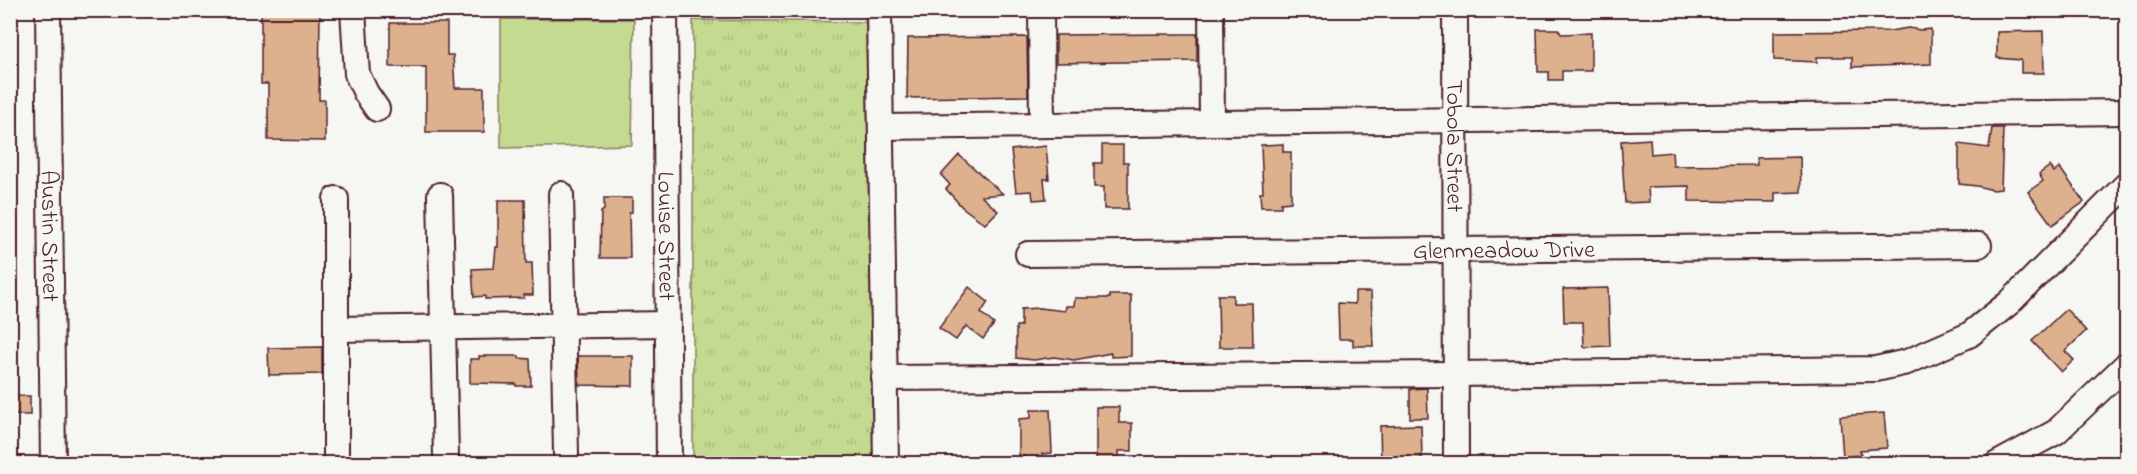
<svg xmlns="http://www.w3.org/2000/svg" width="2137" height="474" font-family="'Indie Flower',sans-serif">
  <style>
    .grass { fill: #c4da90; stroke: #877c5e; stroke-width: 1.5 }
    .park { fill: url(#park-tufts); stroke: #877c5e; stroke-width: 1.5 }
    .building { fill: #deb18e; stroke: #4a1f2b; stroke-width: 1.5 }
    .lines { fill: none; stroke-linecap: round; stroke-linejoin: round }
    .minor-casing { stroke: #4a1f2b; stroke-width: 28 }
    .minor { stroke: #f6f6f2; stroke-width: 24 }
    .labels { text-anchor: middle; stroke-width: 4.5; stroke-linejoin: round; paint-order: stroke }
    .street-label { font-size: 24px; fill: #4a1f2b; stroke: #f6f6f2 }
  </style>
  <defs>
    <pattern id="park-tufts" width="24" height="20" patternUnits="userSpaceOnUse" patternTransform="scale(1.5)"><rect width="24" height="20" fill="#c4da90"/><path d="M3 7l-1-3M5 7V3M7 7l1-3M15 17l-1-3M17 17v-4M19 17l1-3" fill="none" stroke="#aabb7c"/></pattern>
  </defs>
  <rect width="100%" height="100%" fill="#f6f6f2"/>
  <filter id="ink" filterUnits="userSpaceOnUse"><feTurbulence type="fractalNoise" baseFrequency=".0167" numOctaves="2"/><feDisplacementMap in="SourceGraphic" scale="12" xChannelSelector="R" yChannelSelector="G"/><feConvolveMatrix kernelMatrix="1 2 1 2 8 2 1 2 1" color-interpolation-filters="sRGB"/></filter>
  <g filter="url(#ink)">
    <polygon class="grass" points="501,19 634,19 632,145 501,148"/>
    <polygon class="park" points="693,20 866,22 873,463 693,463"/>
    <g class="building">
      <polygon points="261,10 320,10 319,100 325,100 325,141 268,140 268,84 261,84"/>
      <polygon points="390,23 447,23 447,55 453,55 455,88 484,88 484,132 426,132 426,67 390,67"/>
      <polygon points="1908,28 1921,30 1931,29 1931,64 1852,67 1852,57 1817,57 1817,62 1774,60 1774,32 1890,31"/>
      <polygon points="1537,29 1558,29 1561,34 1591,33 1591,71 1562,71 1562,80 1549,80 1549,72 1538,72"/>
      <polygon points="2043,31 2044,73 2021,73 2021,60 1997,58 1997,32"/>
      <polygon points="1176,34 1197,34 1197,61 1056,63 1056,35"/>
      <polygon points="1027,37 1028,96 907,98 908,38"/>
      <polygon points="1992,128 2003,128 2001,189 1993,190 1977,186 1959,184 1959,144 1989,148"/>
      <polygon points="1650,139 1651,154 1672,152 1673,166 1757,165 1756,158 1800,157 1801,192 1775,193 1775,202 1689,201 1689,186 1648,187 1649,202 1625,203 1621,141"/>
      <polygon points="1283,144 1283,152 1291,152 1291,202 1281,203 1281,207 1261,207 1260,193 1263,193 1261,145"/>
      <polygon points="1102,145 1123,145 1123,162 1128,162 1128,209 1104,209 1104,187 1094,187 1094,163 1102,163"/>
      <polygon points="1046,146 1049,179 1044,179 1046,199 1033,200 1032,191 1016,192 1011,150"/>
      <polygon points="959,155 1003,194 981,196 998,211 985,224 962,207 946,189 950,185 941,175"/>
      <polygon points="2050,166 2054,172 2060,168 2084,202 2052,225 2028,192 2043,181 2039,174"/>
      <polygon points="604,198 632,198 632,212 629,213 630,258 600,258 601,212 604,210"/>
      <polygon points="498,200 525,200 526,263 532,263 533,295 524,295 524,298 485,299 485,296 474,297 472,269 494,268 496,247 498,247"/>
      <polygon points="969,287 988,302 981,313 994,324 983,339 966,326 956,340 939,328"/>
      <polygon points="1608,288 1610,346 1584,347 1583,322 1564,322 1563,289"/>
      <polygon points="1355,292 1371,292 1373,346 1353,346 1353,339 1339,339 1338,303 1355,304"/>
      <polygon points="1110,295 1131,295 1131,356 1111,357 1111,353 1074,360 1054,357 1034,360 1016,358 1016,326 1021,326 1021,309 1040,308 1065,311 1066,306 1074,306 1075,298 1110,298"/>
      <polygon points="1218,295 1233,295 1233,303 1252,303 1253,347 1219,347"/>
      <polygon points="2066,309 2086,331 2065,351 2074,360 2061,372 2032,341"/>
      <polygon points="322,347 322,374 269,375 268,348"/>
      <polygon points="479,356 519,356 519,358 530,359 531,386 516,386 516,384 470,383 470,359 479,359"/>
      <polygon points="578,356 633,356 633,386 579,385"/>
      <polygon points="1427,388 1428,418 1410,418 1410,389"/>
      <rect x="10" y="396" width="20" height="19"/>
      <polygon points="1096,407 1119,407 1119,423 1132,423 1132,451 1119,451 1119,464 1096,464"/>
      <polygon points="1031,410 1050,410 1052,453 1042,454 1042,464 1024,464 1024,456 1019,455 1019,419 1031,418"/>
      <polygon points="1884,413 1887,448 1860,450 1861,455 1843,457 1840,416"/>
      <polygon points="1421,425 1422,458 1407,464 1381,464 1380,426"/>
    </g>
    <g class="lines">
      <g class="minor-casing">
        <g id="minor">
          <path id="s1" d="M 48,10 L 53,464"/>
          <polyline points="353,10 357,74 366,93 377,109"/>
          <path id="s2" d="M 665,10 L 669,464"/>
          <polyline points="879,10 886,464"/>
          <polyline points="1041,10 1042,124"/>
          <polyline points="1211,10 1212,122"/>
          <path id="s3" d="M 1455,10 L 1456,464"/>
          <polyline points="881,127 2126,112"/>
          <polyline points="561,194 566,454"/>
          <polyline points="440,195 446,456"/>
          <polyline points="336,199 336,461"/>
          <path id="s4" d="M 1028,254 L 1979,245"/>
          <polyline points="336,329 668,324"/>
          <polyline points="884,378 1456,374 1876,369 1907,362 1969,335 2009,303 2126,185"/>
          <polyline points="1997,464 2056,432 2126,365"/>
        </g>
      </g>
      <use href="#minor" class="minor"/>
    </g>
  </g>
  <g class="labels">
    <g class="street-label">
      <text dy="8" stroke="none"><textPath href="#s3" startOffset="136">Tobola Street</textPath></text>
      <text dy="8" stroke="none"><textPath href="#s1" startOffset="226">Austin Street</textPath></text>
      <text dy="8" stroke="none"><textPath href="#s2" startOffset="226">Louise Street</textPath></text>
      <text dy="8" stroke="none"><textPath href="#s4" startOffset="476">Glenmeadow Drive</textPath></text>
    </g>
  </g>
  <rect width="2137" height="474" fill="none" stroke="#f6f6f2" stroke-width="36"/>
  <rect x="18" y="18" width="2101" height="438" fill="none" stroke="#4a1f2b" stroke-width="2" filter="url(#ink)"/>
</svg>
